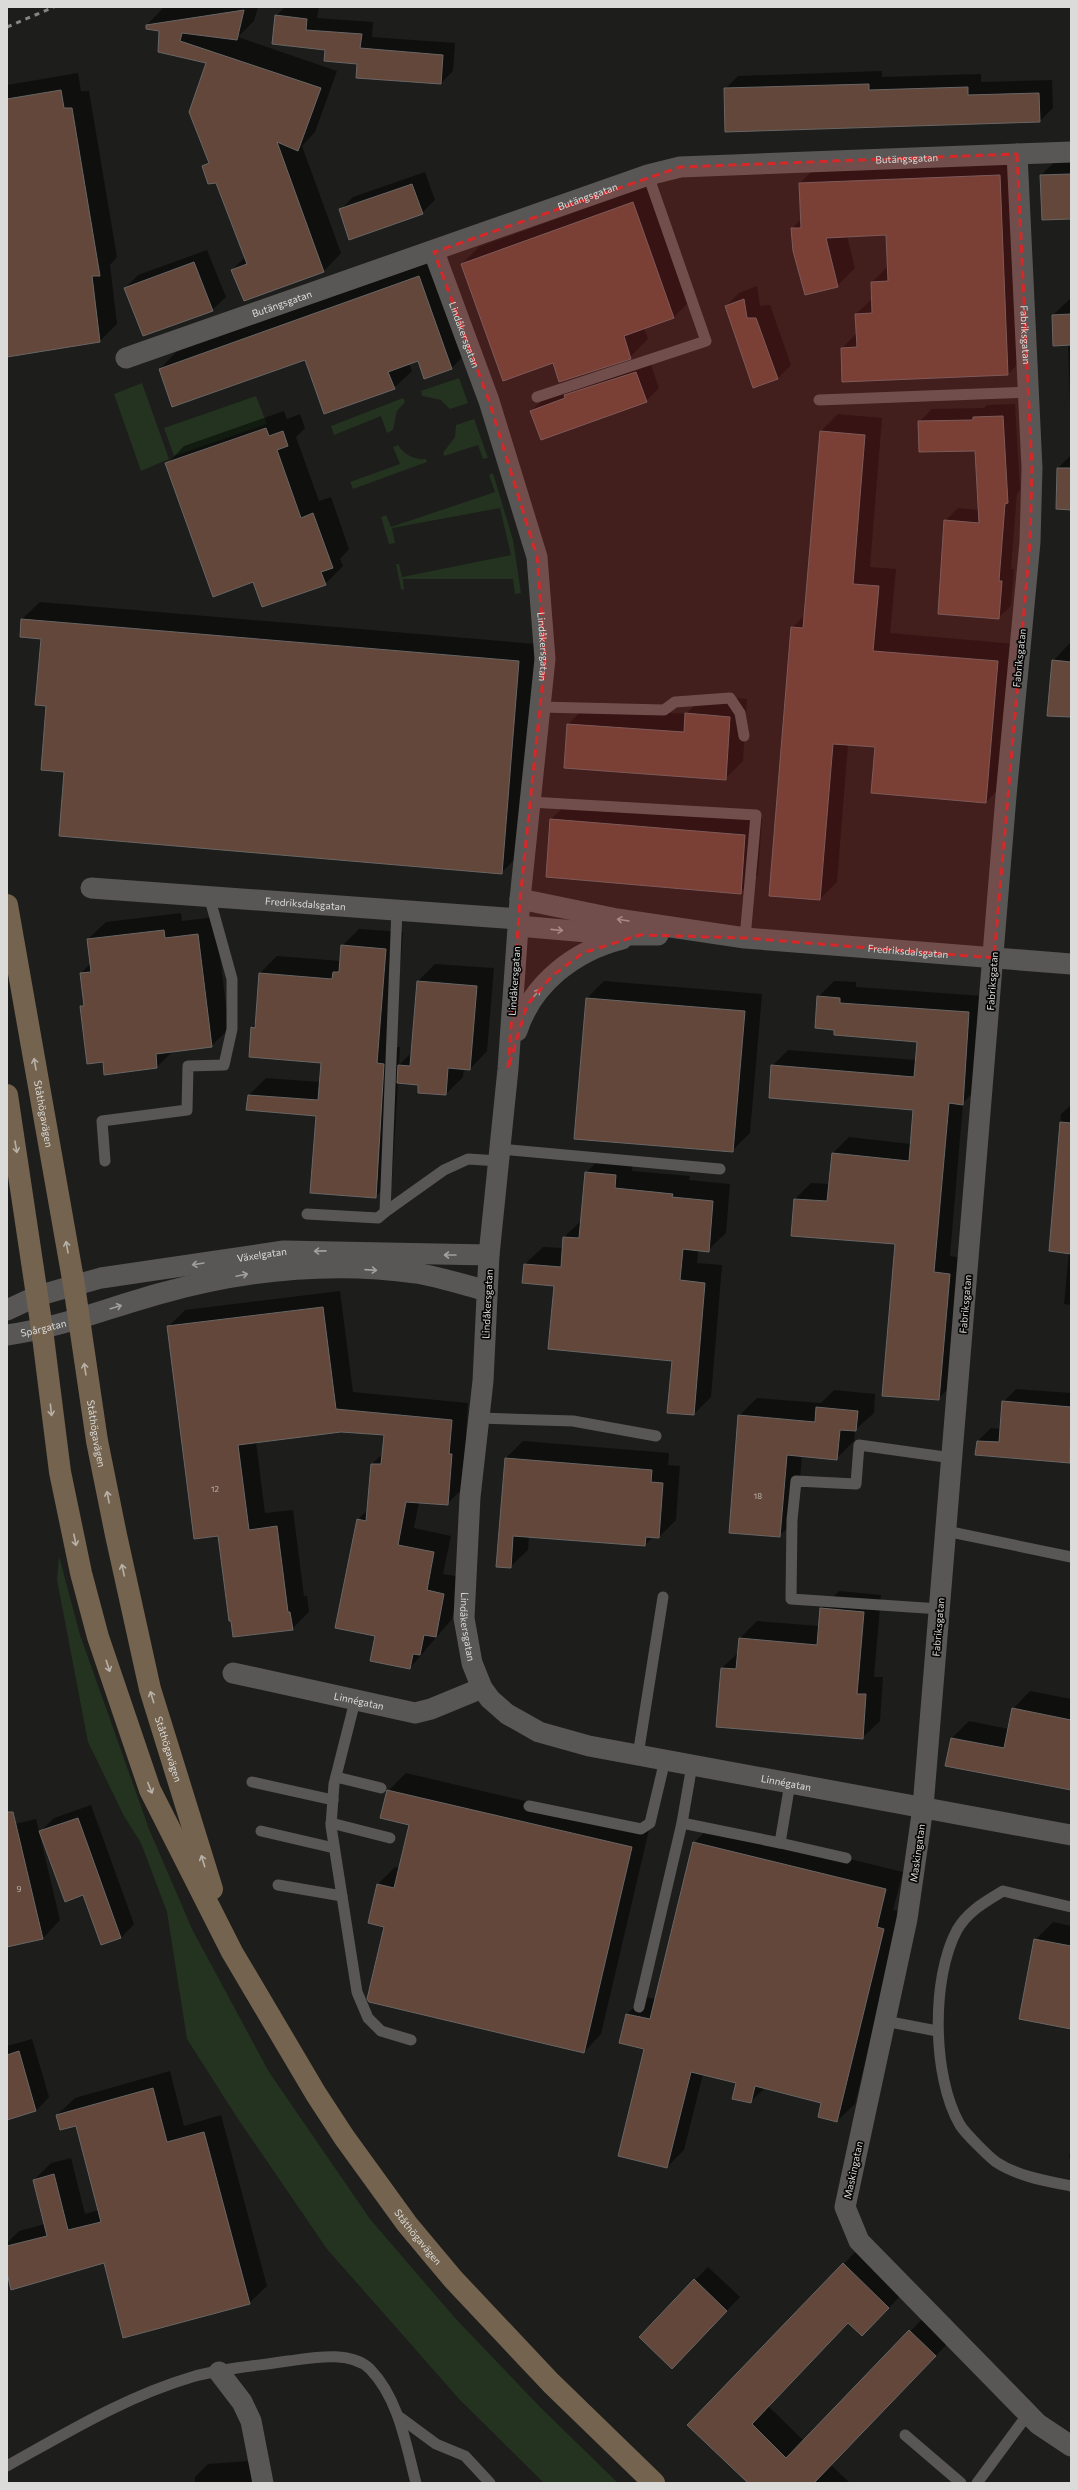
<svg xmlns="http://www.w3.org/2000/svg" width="1078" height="2490" font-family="Commissioner,sans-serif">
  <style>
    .green { fill: #23331f }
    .shadow { fill: #0007 }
    .building { fill: #63473a; stroke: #696665 }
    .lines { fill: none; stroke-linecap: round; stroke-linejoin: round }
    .lane { stroke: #585755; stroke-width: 11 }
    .street { stroke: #585755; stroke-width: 21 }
    .secondary { stroke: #74634e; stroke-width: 22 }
    .rail { stroke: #858583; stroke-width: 3; stroke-dasharray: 5 5; stroke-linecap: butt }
    .oneway { stroke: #a0a09e }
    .oneway2 { stroke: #b7b1a8 }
    .marked { fill: #d62828; fill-opacity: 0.2; stroke: #d62828; stroke-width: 3; stroke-dasharray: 8 5; stroke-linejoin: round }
    .labels { text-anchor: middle; stroke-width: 3.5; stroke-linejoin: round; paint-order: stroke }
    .number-label { font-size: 8px; fill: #bdb6b1 }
    .street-label { font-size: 10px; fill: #dbdbd9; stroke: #080707 }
  </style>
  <rect width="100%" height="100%" fill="#1d1d1b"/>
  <g class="green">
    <polygon points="459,378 468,403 450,409 441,400 422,396 421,391"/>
    <polygon points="142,383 169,459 141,471 114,394"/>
    <polygon points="256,396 267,424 174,456 164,428"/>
    <polygon points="403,398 405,402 397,411 393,430 387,433 381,416 334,435 331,426"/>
    <polygon points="474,419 488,458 483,459 478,445 444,456 443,453 455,437 456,425"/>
    <path d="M 398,445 C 404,455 415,460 426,459 L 427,462 L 353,489 L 350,482 L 400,464 L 393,447 Z"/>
    <polygon points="493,473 513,540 521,593 515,594 513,579 403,579 404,590 401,589 396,564 399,564 402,577 511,555 500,508 392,528 395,543 389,544 381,517 386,515 391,527 495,492 489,475"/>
    <polygon points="59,1556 80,1635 149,1829 192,1929 269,2072 370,2219 455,2318 540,2407 618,2483 544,2483 460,2400 327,2249 238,2119 187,2039 167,1912 141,1843 124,1816 88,1742 57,1580"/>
  </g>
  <g class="shadow">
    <polygon points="164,7 258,7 254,21 238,37 337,71 315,132 302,146 341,253 324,271 245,300 232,270 245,257 217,181 203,166 209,161 207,62 160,30 147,25"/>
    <polygon points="285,7 319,7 317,18 373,22 372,37 455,43 453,71 441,83 358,63 326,49 276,16"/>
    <polygon points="882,71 882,77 981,74 981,82 1052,80 1053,108 1040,121 725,89 738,76"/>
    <polygon points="78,73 81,91 89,91 117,257 110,265 117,324 99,342 7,356 7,85"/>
    <polygon points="1071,157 1071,218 1041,175 1059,158"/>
    <polygon points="1017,158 1025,357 1008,374 842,348 857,333 856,314 873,298 872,282 888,266 887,234 847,236 855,268 837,286 792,229 801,219 800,183 817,166"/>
    <polygon points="425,172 435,200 422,213 340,210 353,197"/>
    <polygon points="650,185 691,300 674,317 644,328 648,339 630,357 553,362 462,264 479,247"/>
    <polygon points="207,250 226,297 212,310 125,288 138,275"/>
    <polygon points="437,260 469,350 452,368 425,378 418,360 409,363 412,371 394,388 306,359 160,369 177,351"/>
    <polygon points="757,286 760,306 770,305 791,365 777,379 726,306 739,293"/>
    <polygon points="1071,298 1071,436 1068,344 1053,315"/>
    <polygon points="649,359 659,388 646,401 531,411 545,398"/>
    <polygon points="1015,404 1020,490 1017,493 1011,569 1014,569 1011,606 998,618 945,521 958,508 979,510 976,450 919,422 932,409 984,408 987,405"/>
    <polygon points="284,411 287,419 300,414 305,428 296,437 319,501 331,497 349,549 340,559 343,566 325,584 254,581 167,464 184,446"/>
    <polygon points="838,414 882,418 870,567 896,569 890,633 1015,644 1004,784 986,802 876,746 848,744 837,882 820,899 792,628 806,614 821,431"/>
    <polygon points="1071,455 1071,509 1058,468"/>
    <polygon points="40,602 536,644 519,855 501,873 65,771 42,638 22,619"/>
    <polygon points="1070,643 1071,643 1071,716 1053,661"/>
    <polygon points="704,696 747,699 743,761 725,779 568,724 586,707 686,714"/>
    <polygon points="569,802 762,818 758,875 740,893 551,819"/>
    <polygon points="181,913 182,921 215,917 229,1029 211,1046 173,1051 157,1067 105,1073 104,1061 81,1007 85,1003 81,973 91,963 88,939 106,922"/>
    <polygon points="359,929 403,932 394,1047 400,1047 399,1065 412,1052 418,981 435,964 494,968 487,1051 470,1069 464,1068 463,1077 446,1094 419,1084 398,1083 392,1180 375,1197 318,1115 249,1095 266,1078 320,1082 322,1062 252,1027 256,1023 260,973 277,956 341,961 342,946"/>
    <polygon points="604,981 762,994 750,1133 732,1151 575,1138 587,998"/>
    <polygon points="834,981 856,982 856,987 984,996 978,1087 963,1103 950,1256 965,1258 954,1383 938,1399 896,1243 792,1235 795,1199 811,1183 829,1184 833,1153 849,1137 911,1144 914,1110 772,1066 788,1050 916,1060 918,1041 835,1029 818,997"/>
    <polygon points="1071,1105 1071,1305 1064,1304 1069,1252 1050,1251 1061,1114"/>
    <polygon points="603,1155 633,1157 632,1171 690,1176 689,1180 730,1184 726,1233 708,1250 698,1250 697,1263 722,1265 711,1397 694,1414 673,1360 555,1285 523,1283 525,1264 543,1247 563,1248 564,1237 582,1220 586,1173"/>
    <polygon points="340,1291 353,1392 468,1403 466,1437 469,1437 464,1487 447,1504 419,1502 414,1528 451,1536 443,1574 461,1577 452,1619 410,1668 376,1635 358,1519 368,1510 372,1464 383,1453 385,1435 341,1431 256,1442 265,1513 293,1510 304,1596 307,1596 309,1612 292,1629 219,1534 168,1327 185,1310"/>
    <polygon points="1016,1389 1071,1393 1070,1462 976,1455 978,1441 991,1428 1001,1429 1003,1402"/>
    <polygon points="834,1390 875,1394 874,1413 855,1430 854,1441 837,1458 802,1455 797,1519 779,1536 739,1416 757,1398 821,1403"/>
    <polygon points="523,1441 669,1453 668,1465 680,1466 676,1520 659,1537 653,1537 645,1545 529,1536 528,1550 510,1567 506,1458"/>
    <polygon points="839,1591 881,1595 874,1677 883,1677 880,1721 862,1738 717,1726 722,1668 739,1652 740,1638 757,1621 820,1626 821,1609"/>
    <polygon points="1030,1691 1071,1699 1071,1789 952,1738 969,1721 1009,1729 1013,1709"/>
    <polygon points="406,1773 649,1830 601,2034 584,2052 386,1926 378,1884 395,1867 400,1868 410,1824 388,1791"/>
    <polygon points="91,1805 134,1924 121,1938 40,1832 54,1818"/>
    <polygon points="36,1819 60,1920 43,1938 7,1946 7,1826"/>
    <polygon points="711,1825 903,1872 893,1910 901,1911 855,2104 837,2121 823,2102 765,2088 750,2102 737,2082 703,2074 684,2150 667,2167 645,2048 620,2042 627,2014 645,1997 656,1999 694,1843"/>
    <polygon points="1053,1922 1071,1926 1071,2028 1035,1940"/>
    <polygon points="32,2039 49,2097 36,2111 7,2119 7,2046"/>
    <polygon points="170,2071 184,2126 221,2115 267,2286 249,2303 105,2262 7,2269 7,2243 19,2231 45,2224 34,2180 51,2163 71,2158 85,2214 99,2210 77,2125 57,2115 75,2098"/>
    <polygon points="1071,2146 1071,2159 1069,2158"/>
    <polygon points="861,2246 906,2290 879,2318 849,2322 768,2406 804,2441 927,2314 953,2338 831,2465 850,2483 749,2483 689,2425"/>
    <polygon points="708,2267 740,2297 685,2354 695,2280"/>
    <polygon points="262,2460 266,2483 195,2483 195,2477 208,2464"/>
  </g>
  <g class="building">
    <polygon points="244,10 237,40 182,33 180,41 321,88 298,151 277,142 324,272 244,301 231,270 247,264 216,183 208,184 202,166 209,163 189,112 206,63 158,52 159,31 146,29 146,25"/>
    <polygon points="275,15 307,19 306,30 362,34 360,48 443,55 441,84 356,78 357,64 324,61 325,50 272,44"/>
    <polygon points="869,84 869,90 968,87 968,95 1039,93 1040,122 725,132 724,88"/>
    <polygon points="61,90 64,108 72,108 100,276 92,276 100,342 7,357 7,99"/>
    <polygon points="1071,174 1071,219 1042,220 1040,175"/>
    <polygon points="1000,175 1008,375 842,382 841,348 857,347 855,314 872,313 871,282 888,281 886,235 826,238 838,287 805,295 793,251 791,228 801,228 799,183"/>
    <polygon points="412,184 423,214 349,240 339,209"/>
    <polygon points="633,202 674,318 624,336 631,359 559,382 553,363 503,381 461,264"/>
    <polygon points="194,262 213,311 143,336 124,288"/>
    <polygon points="419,276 452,369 424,379 418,361 388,372 395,389 324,414 305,360 172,407 159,369"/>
    <polygon points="744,299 747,318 756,318 778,379 753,388 725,306"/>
    <polygon points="1071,314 1071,345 1053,346 1052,315"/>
    <polygon points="636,372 647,402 541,440 530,411 565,398 564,395"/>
    <polygon points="1003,416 1008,503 1005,504 999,581 1002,581 999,619 938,614 944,520 979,523 975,451 919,452 918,421 973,420 973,417"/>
    <polygon points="266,428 269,436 283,431 288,446 277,450 301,518 313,513 333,568 321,572 326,585 262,607 253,582 213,597 165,463"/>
    <polygon points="820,431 865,435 853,584 879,586 873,651 998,661 986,803 871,793 875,747 833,744 820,900 769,896 791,627 803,628"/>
    <polygon points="1057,468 1071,468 1071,510 1056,509"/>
    <polygon points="21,619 519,661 502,874 59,836 64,772 41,770 46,706 35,705 41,639 20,637"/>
    <polygon points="1052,660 1071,662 1071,717 1047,716"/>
    <polygon points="685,713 730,717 726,780 564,768 567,724 684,732"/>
    <polygon points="550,819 745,835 741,894 546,877"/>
    <polygon points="164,930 165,938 198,934 212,1047 156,1054 157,1068 104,1075 103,1062 87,1064 80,1006 84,1006 80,973 91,972 87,939"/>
    <polygon points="341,945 386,949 377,1063 384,1064 376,1198 310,1193 316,1116 246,1110 248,1095 318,1100 321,1063 249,1057 251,1027 255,1028 259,973 332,979 333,972 339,972"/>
    <polygon points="417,981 477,986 470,1070 448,1068 446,1095 418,1093 418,1085 397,1083 398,1065 410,1066"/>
    <polygon points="817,996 840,998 840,1003 969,1012 963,1105 949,1103 934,1272 950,1274 939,1400 882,1396 895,1244 791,1236 794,1199 827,1201 832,1153 909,1161 913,1110 769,1098 771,1065 914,1077 917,1042 834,1035 834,1030 815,1028"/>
    <polygon points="586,998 745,1011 733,1152 574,1139"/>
    <polygon points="1060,1122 1071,1123 1071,1254 1049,1251"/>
    <polygon points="585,1172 616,1175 615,1188 673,1194 672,1197 713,1201 709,1252 683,1249 680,1280 705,1283 694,1415 667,1413 672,1361 548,1349 554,1286 522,1283 524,1264 561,1267 563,1237 579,1238"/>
    <polygon points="323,1307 336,1409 452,1420 449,1454 452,1454 448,1505 406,1502 398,1545 434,1552 427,1590 444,1594 436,1637 424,1635 420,1655 413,1654 410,1669 370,1661 375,1636 335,1628 357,1519 366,1521 371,1464 381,1464 384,1435 341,1432 238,1445 249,1530 277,1526 288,1612 290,1612 293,1630 233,1637 231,1621 229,1621 218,1536 194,1539 167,1326"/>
    <polygon points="1002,1401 1071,1407 1070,1463 975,1455 977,1441 999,1442"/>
    <polygon points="816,1407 858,1411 856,1431 840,1430 837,1460 787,1455 780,1537 729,1533 738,1415 815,1422"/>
    <polygon points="505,1458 652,1470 651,1482 663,1483 659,1538 646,1537 645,1546 513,1536 511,1568 496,1567"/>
    <polygon points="820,1608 864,1612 857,1694 866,1694 863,1739 716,1727 721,1668 736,1669 739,1638 817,1645"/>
    <polygon points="1012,1708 1071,1720 1071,1790 945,1766 951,1738 1004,1748"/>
    <polygon points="387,1790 632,1847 584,2053 369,2002 367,1999 384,1927 368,1923 377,1884 394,1888 409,1825 380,1818"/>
    <polygon points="7,1812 13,1812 43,1939 7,1947"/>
    <polygon points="78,1818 121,1938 101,1945 83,1895 65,1902 39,1831"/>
    <polygon points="693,1842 886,1889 877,1927 884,1929 837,2122 818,2117 821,2103 755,2086 751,2103 732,2099 736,2083 691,2072 667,2168 618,2156 644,2049 619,2043 626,2014 650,2019"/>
    <polygon points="1034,1939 1071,1946 1071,2029 1019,2019"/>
    <polygon points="19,2051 36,2111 7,2120 7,2055"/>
    <polygon points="153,2088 167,2142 204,2132 250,2304 123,2338 104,2263 11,2290 7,2273 7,2246 47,2236 33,2180 54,2174 68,2230 101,2222 76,2126 60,2130 56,2115"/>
    <polygon points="843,2263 889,2308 862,2336 848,2323 752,2424 786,2458 909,2330 936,2356 814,2483 748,2483 687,2425"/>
    <polygon points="694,2279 727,2311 672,2369 639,2337"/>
  </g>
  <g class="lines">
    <g class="lane">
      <polyline points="537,397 706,341 648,175"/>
      <polyline points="819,400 1029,392"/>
      <polyline points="540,707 664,710 675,702 730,698 740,713 744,736"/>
      <polyline points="530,802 756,815 745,938"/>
      <polyline points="500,1149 720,1169"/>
      <polyline points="105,1161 102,1121 187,1110 188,1066 224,1065 232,1029 232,979 209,896"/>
      <polyline points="385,1212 444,1170 468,1159 499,1161"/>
      <polyline points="307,1214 378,1218 385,1212 397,909"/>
      <polyline points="479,1418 573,1421 656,1436"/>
      <polyline points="946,1531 1071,1557"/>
      <polyline points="940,1609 791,1599 792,1520 796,1481 856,1484 859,1445 952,1458"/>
      <polyline points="355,1701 334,1784 331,1826 357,1992 368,2018 381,2031 411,2040"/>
      <polyline points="638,1755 663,1597"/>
      <polyline points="336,1777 381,1788"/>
      <polyline points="252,1782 333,1800"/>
      <polyline points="790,1783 780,1843 846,1858"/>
      <polyline points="529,1806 641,1829 650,1823 665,1760"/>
      <polyline points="331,1823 390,1838"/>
      <polyline points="682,1823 780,1843"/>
      <polyline points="261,1831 334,1848"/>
      <polyline points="278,1885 342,1896"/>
      <path d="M 1071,1907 L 1003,1891 C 985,1902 968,1911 957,1930 C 931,1978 932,2077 960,2125 C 965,2133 988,2156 996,2162 C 1017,2176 1046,2181 1071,2186"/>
      <polyline points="639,2007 682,1823 692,1765"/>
      <polyline points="885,2021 937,2031"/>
      <polyline points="398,2416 436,2444 465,2456 490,2483"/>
      <polyline points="905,2435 961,2483"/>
      <path d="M 7,2466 C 66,2433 127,2396 192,2377 C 223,2368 257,2366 288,2361 C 312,2358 350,2350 370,2369 C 399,2399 406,2445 416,2483"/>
      <polyline points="977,2483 1028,2414"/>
    </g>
    <g class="street">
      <path id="s1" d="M 1017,154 L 1032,468 L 1030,542 L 1006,796 L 923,1807 L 907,1919 L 845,2207 L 859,2241 L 1038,2424 L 1071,2446"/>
      <path id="s2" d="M 434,252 L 489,401 L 537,557 L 545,659 L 520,899 L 508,1069 L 489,1255 L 483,1381 L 470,1497 L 464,1618 L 472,1663 L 482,1688 L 490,1699 L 507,1714 L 539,1732 L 589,1746 L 1071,1835"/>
      <path id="s3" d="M 126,358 L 648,175 L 680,167 L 1071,152"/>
      <path id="s4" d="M 91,888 L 519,919"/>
      <path id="s5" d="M 520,899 L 617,919 L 745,938 L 1071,964"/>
      <polyline points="518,926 622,935 658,935"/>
      <path d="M 517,1031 C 532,984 574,951 622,939"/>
      <path id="s6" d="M 7,1310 L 37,1296 L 101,1278 L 284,1251 L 489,1255"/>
      <path id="s7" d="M 7,1335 C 60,1328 110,1307 162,1293 C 245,1270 330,1261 416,1273 C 440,1277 464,1285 487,1291"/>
      <path id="s8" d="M 233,1673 L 415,1713 L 431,1709 L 482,1688"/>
      <polyline points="219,2372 242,2402 251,2421 263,2483"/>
    </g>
    <g class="secondary">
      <path id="s9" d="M 7,905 L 74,1285 L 97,1441 L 116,1535 L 150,1689 L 212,1889"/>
      <path id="s10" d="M 7,1095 L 42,1329 L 60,1472 L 81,1573 L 98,1637 L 150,1790 L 232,1952 L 316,2094 L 344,2137 L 407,2224 L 453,2279 L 551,2383 L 654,2483"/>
    </g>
    <polyline class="rail" points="7,27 54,7"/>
  </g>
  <defs><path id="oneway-shaft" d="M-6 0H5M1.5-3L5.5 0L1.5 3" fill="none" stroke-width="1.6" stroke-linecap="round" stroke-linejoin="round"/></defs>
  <g class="oneway">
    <use href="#oneway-shaft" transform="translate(623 920) rotate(-171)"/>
    <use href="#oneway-shaft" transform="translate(557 930) rotate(6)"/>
    <use href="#oneway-shaft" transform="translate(536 994) rotate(-50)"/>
    <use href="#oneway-shaft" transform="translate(320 1251) rotate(179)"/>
    <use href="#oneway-shaft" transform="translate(450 1255) rotate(180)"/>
    <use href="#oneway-shaft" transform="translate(198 1264) rotate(171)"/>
    <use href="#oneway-shaft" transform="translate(371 1270) rotate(4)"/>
    <use href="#oneway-shaft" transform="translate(242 1275) rotate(-12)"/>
    <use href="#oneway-shaft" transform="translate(116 1307) rotate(-17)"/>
  </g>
  <g class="oneway2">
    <use href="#oneway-shaft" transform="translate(35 1064) rotate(-100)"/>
    <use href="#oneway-shaft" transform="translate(16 1147) rotate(80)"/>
    <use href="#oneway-shaft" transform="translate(67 1247) rotate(-100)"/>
    <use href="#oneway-shaft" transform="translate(85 1369) rotate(-99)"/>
    <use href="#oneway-shaft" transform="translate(51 1410) rotate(84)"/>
    <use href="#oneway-shaft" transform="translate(108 1497) rotate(-101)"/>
    <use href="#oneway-shaft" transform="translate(75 1540) rotate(79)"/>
    <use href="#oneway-shaft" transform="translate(123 1570) rotate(-102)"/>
    <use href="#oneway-shaft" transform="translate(108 1666) rotate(72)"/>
    <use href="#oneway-shaft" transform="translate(152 1697) rotate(-107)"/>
    <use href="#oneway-shaft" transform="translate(150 1788) rotate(68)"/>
    <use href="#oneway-shaft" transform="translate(203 1861) rotate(-107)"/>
  </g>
  <path class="marked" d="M 1017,154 L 1032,468 L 1030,542 L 994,958 L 745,938 L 640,935 L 583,953 L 552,976 L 527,1005 L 508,1069 L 520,899 L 545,659 L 537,557 L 489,401 L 434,252 L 680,167 Z"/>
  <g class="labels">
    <g class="number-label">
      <text x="215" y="1492">12</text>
      <text x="758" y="1499">18</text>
      <text x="19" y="1892">9</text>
    </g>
    <g class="street-label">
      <text dy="4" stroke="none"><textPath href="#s3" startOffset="813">Butängsgatan</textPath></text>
      <text dy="4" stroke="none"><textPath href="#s3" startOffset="489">Butängsgatan</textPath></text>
      <text dy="4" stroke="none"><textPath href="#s3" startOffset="165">Butängsgatan</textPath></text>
      <text dy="4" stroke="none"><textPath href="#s2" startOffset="88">Lindåkersgatan</textPath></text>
      <text dy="4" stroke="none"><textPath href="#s1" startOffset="181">Fabriksgatan</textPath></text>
      <text dy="4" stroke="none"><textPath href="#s2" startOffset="412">Lindåkersgatan</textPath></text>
      <text transform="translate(1019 658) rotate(-84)" y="4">Fabriksgatan</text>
      <text dy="4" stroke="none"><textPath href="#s4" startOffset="215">Fredriksdalsgatan</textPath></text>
      <text dy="4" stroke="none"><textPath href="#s5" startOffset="392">Fredriksdalsgatan</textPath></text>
      <text transform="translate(514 981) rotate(-86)" y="4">Lindåkersgatan</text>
      <text transform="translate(992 981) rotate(-86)" y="4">Fabriksgatan</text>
      <text dy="4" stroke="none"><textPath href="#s9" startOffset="212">Ståthögavägen</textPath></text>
      <text dy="4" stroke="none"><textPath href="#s6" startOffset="262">Växelgatan</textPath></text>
      <text transform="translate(487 1304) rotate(-87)" y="4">Lindåkersgatan</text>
      <text transform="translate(965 1304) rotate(-85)" y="4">Fabriksgatan</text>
      <text dy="4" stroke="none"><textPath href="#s7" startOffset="37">Spårgatan</textPath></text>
      <text dy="4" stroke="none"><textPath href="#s9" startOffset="536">Ståthögavägen</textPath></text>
      <text dy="4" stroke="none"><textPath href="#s2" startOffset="1396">Lindåkersgatan</textPath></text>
      <text transform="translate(938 1627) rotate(-85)" y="4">Fabriksgatan</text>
      <text dy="4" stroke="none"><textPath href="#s8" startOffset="129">Linnégatan</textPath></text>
      <text dy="4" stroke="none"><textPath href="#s9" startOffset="860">Ståthögavägen</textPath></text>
      <text dy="4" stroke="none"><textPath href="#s2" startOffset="1785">Linnégatan</textPath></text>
      <text transform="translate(917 1853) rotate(-82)" y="4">Maskingatan</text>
      <text transform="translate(853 2170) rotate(-78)" y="4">Maskingatan</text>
      <text dy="4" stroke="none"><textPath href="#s10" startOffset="1234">Ståthögavägen</textPath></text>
    </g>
  </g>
  <rect width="1078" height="2490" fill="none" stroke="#dbdbd9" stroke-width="16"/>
</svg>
